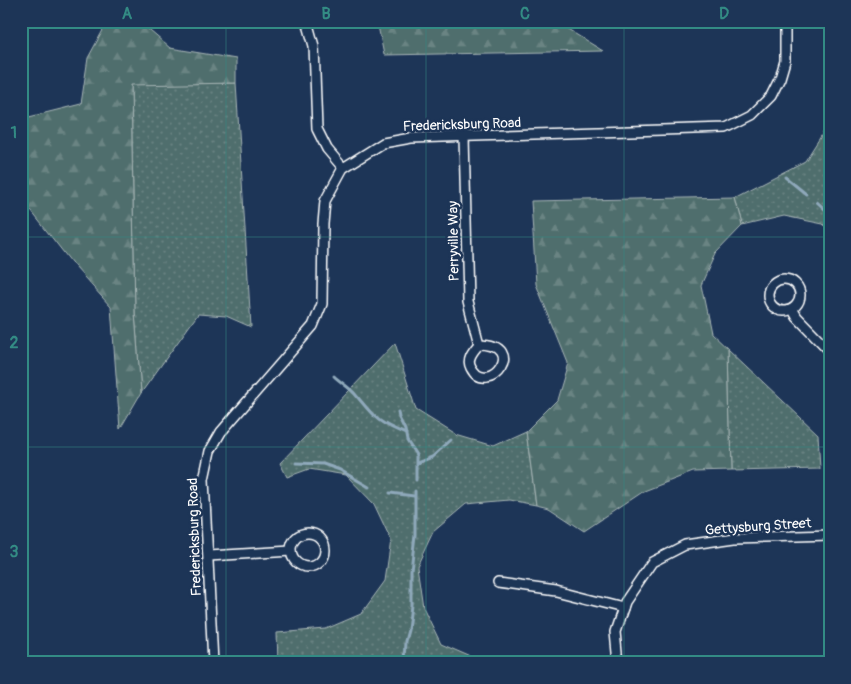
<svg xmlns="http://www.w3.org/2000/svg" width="851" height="684" font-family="Pangolin,sans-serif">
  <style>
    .grass { fill: url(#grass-dots); stroke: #a8b6b6 }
    .forest { fill: url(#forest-firs); stroke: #a8b6b6 }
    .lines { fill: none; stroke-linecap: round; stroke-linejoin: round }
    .stream { stroke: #8fa9bb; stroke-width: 3 }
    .street-casing { stroke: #fff; stroke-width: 12 }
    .street { stroke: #1d3557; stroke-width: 9 }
    .grid { fill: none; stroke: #338b84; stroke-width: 1; stroke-opacity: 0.55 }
    .labels { text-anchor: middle; stroke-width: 5; stroke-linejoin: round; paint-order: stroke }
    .street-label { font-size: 14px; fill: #fff; stroke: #1d3557 }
    .neatline { fill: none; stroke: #338b84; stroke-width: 2 }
    .grid-label { font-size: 16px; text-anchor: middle; font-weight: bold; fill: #338b84 }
  </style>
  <defs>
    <pattern id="grass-dots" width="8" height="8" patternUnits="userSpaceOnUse" patternTransform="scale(1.25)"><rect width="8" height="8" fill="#506e6d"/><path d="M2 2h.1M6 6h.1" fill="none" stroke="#6a8483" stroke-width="1.8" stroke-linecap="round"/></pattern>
    <pattern id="forest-firs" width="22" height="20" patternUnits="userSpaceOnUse" patternTransform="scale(1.25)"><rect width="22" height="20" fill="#506e6d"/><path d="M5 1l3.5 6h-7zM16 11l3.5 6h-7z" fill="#6a8483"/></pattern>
  </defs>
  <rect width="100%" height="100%" fill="#1d3557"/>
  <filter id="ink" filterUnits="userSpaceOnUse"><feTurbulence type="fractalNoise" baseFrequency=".02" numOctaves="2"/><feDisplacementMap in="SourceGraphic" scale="10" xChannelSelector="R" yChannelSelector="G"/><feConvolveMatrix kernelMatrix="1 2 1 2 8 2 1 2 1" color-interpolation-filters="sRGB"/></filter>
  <g filter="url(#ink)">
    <g class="grass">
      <polygon points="236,83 251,327 226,316 198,314 141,393 135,313 131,84"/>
      <polygon points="830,122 830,230 823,224 784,216 742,226 735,197 805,161"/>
      <polygon points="395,343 416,410 456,435 493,446 526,431 536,505 509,500 466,504 433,532 417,566 423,607 441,644 478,660 525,659 539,663 278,663 277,633 326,629 361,614 385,581 391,540 374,504 346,475 309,469 287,477 280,463"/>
      <polygon points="728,349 818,434 820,469 731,471"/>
    </g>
    <g class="forest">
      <polygon points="108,21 140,21 143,25 170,48 236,59 236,83 131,85 135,313 141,393 120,429 111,307 75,267 28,207 21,184 21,119 81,104 88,58"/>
      <polygon points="377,21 554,21 603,51 384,55"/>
      <polygon points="735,197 742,226 715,254 701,285 711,333 728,349 731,471 693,472 644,491 584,531 549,508 536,505 526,431 557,400 568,363 536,284 531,201"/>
    </g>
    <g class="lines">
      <g class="stream">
        <polyline points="785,177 806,194"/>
        <polyline points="817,202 830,214"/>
        <path d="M 334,376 C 340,382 349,387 355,394 C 375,418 376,422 406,434"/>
        <polyline points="398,412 399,418 405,430 407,441 416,455 416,480"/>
        <polyline points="296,463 323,464 340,470 369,487"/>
        <polyline points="417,463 432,457 451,440"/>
        <polyline points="390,493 414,496"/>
        <polyline points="404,663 405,641 408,630 411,605 411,570 415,535 415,491"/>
      </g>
      <g class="street-casing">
        <g id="street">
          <polyline points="307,21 314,46 317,129 327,149 343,168"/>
          <polyline points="464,136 468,302 479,344"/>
          <circle cx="784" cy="295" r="16"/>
          <polyline points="793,310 797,317 830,351"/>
          <path d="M 479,344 C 530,344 488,401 471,368 C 466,359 473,351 479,344 Z"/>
          <circle cx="308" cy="550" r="17"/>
          <polyline points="209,556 291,551"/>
          <polyline points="498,583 556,591 623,608"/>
          <polyline points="213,663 204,479 210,451 221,432 313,326 322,304 323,224 325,201 343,168 383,143 411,138 726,128 752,115 771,96 780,78 785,61 785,21"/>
          <polyline points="618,663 615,632 625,602 652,562 685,545 735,538 830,535"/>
        </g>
      </g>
      <use href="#street" class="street"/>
    </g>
  </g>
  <path class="grid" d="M 226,21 L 226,663M 426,21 L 426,663M 624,21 L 624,663M 21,237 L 830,237M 21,447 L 830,447"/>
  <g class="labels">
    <g class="street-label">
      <text transform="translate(462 124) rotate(-2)" y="5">Fredericksburg Road</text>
      <text transform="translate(453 241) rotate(-91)" y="5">Perryville Way</text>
      <text transform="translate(758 526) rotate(-4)" y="5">Gettysburg Street</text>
      <text transform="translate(194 537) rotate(-92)" y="5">Fredericksburg Road</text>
    </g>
  </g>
  <rect width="851" height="684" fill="none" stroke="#1d3557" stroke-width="55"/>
  <rect x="28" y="28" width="796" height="628" class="neatline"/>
  <g class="grid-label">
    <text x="127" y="19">A</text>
    <text x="326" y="19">B</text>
    <text x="525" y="19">C</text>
    <text x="724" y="19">D</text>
    <text x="14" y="138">1</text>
    <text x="14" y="348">2</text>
    <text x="14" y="557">3</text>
  </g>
</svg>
